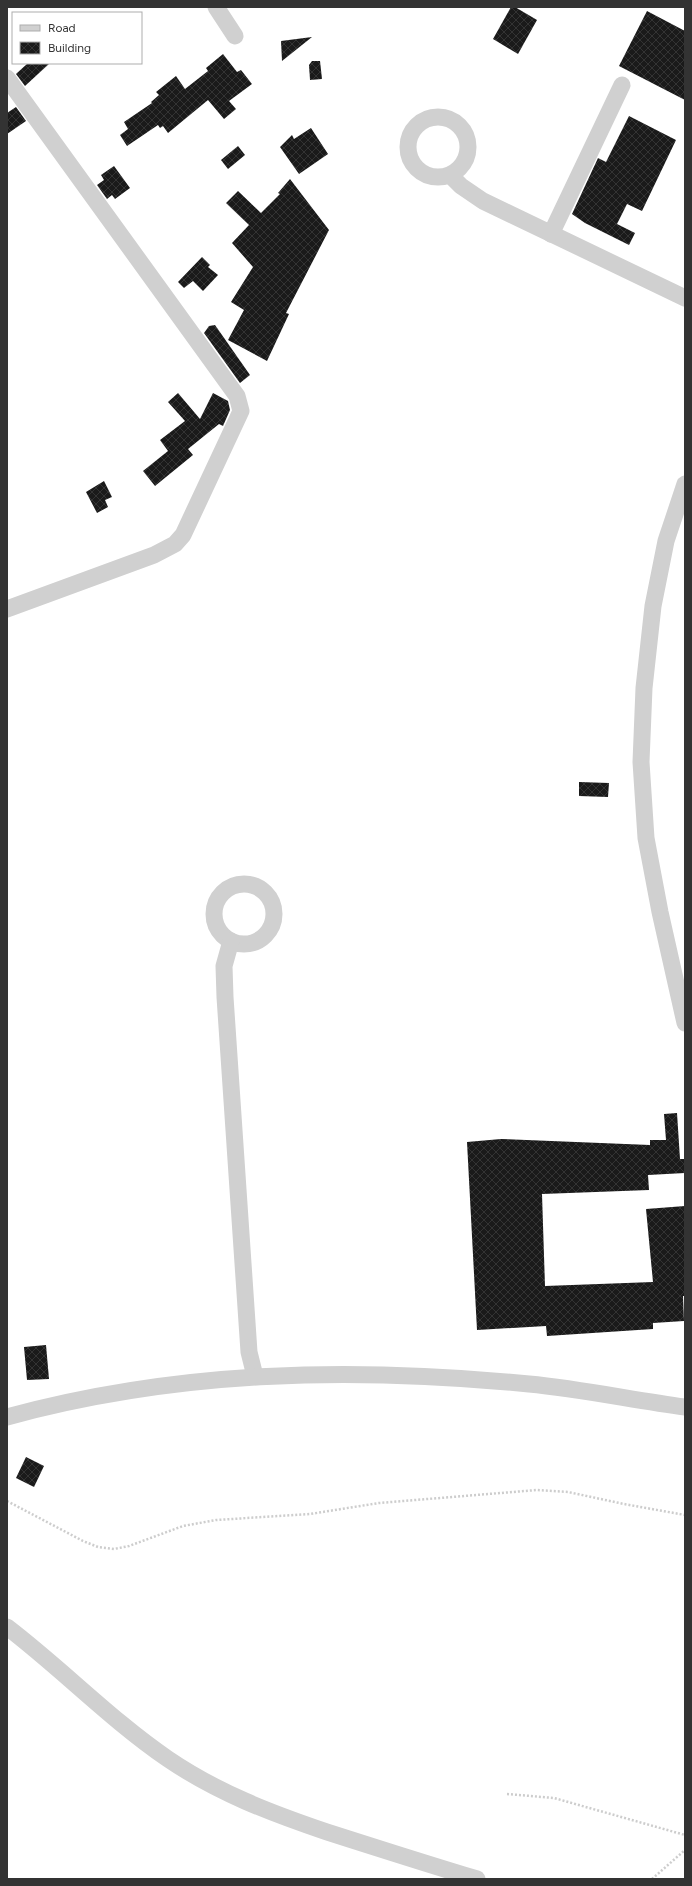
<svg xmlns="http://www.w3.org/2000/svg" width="692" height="1886" font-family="Figtree,sans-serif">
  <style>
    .building { fill: url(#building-cross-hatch) }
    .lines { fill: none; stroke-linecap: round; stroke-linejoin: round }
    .path { stroke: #cdcdcd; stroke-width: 2.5; stroke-dasharray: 2 2; stroke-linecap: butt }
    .minor { stroke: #d0d0d0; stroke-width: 17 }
  </style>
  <defs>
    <pattern id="building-cross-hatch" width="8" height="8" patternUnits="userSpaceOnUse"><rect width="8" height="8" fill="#1a1a1a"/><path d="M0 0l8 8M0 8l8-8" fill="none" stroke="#333"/></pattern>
  </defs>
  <rect width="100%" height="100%" fill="#fff"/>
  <g class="building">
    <polygon points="511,7 515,7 537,20 518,54 493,39"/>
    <polygon points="647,11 685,31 685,100 619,66"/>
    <polygon points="312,37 282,61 281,41"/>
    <polygon points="223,54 237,72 241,70 252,84 229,101 236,109 224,119 208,100 168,133 163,126 160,128 158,125 127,146 120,135 128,129 124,122 152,103 151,102 159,95 156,92 176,76 185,89 208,71 206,68"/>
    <polygon points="312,61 320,61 322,79 310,80 309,65"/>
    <polygon points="28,63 50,63 25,86 16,74"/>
    <polygon points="16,107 26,121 7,134 7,113"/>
    <polygon points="629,116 676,140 642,211 627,204 617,224 635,233 629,245 585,223 572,214 598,158 606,162"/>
    <polygon points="311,128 328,154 299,174 280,147 292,135 294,139"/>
    <polygon points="238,146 245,155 228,169 221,160"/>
    <polygon points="114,166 130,188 115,199 112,195 107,199 97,185 104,180 101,175"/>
    <polygon points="290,179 329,230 286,313 289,314 267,361 228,340 244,310 231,302 253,267 232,243 249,225 226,203 238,191 261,213 280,194 278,193"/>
    <polygon points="202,257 210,265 208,267 218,275 203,291 193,281 184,288 178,282"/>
    <polygon points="215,325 250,375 240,383 204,333 209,326"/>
    <polygon points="178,393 200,419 213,393 228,401 230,410 223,426 219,424 188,449 193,455 155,486 143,471 168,451 160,440 185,421 168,402"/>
    <polygon points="104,481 112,497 105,500 108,507 97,513 86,492"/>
    <polygon points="579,782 609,783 608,797 579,796"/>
    <polygon points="677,1113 680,1159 685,1159 685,1173 648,1175 649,1190 542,1194 545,1286 653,1282 646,1209 685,1206 685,1296 683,1296 684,1321 653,1323 653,1329 547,1336 546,1326 477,1330 467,1142 501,1139 650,1145 650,1140 666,1140 664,1114"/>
    <polygon points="46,1345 49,1379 27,1380 24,1347"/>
    <polygon points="26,1457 44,1466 34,1487 16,1478"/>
  </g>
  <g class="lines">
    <g class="path">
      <polyline points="7,1501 83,1541 98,1547 114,1549 129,1546 183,1526 216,1520 310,1514 379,1503 537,1490 568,1492 624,1504 685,1515"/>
      <polyline points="507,1794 554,1798 685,1835"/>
      <polyline points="652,1879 685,1850"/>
    </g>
    <g class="minor">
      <polyline points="216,7 235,36"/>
      <polyline points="7,78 237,396 241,411 183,535 175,544 154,555 7,609"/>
      <circle cx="438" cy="147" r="30"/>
      <polyline points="450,175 461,186 483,201 685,298"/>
      <polyline points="551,234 622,85"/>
      <polyline points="685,484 666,541 653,606 644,688 641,762 646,838 660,912 685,1023"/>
      <circle cx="244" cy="914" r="30"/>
      <polyline points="231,941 224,966 225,997 249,1352 255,1376"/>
      <path d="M 7,1417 C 180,1370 352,1367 529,1384 C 581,1389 633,1400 685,1407"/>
      <path d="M 7,1627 C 62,1669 111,1720 168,1759 C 218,1793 271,1813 327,1832 C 377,1848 427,1864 477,1879"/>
    </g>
  </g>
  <rect width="692" height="1886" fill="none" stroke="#333333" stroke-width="16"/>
  <rect x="12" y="12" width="130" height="52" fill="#ffffff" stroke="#adadad"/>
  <rect x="20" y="25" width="20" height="6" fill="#d0d0d0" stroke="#adadad"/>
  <text x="48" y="32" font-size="12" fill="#333333">Road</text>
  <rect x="20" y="42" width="20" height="12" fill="url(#building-cross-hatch)" stroke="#adadad"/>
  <text x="48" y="52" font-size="12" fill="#333333">Building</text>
</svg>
